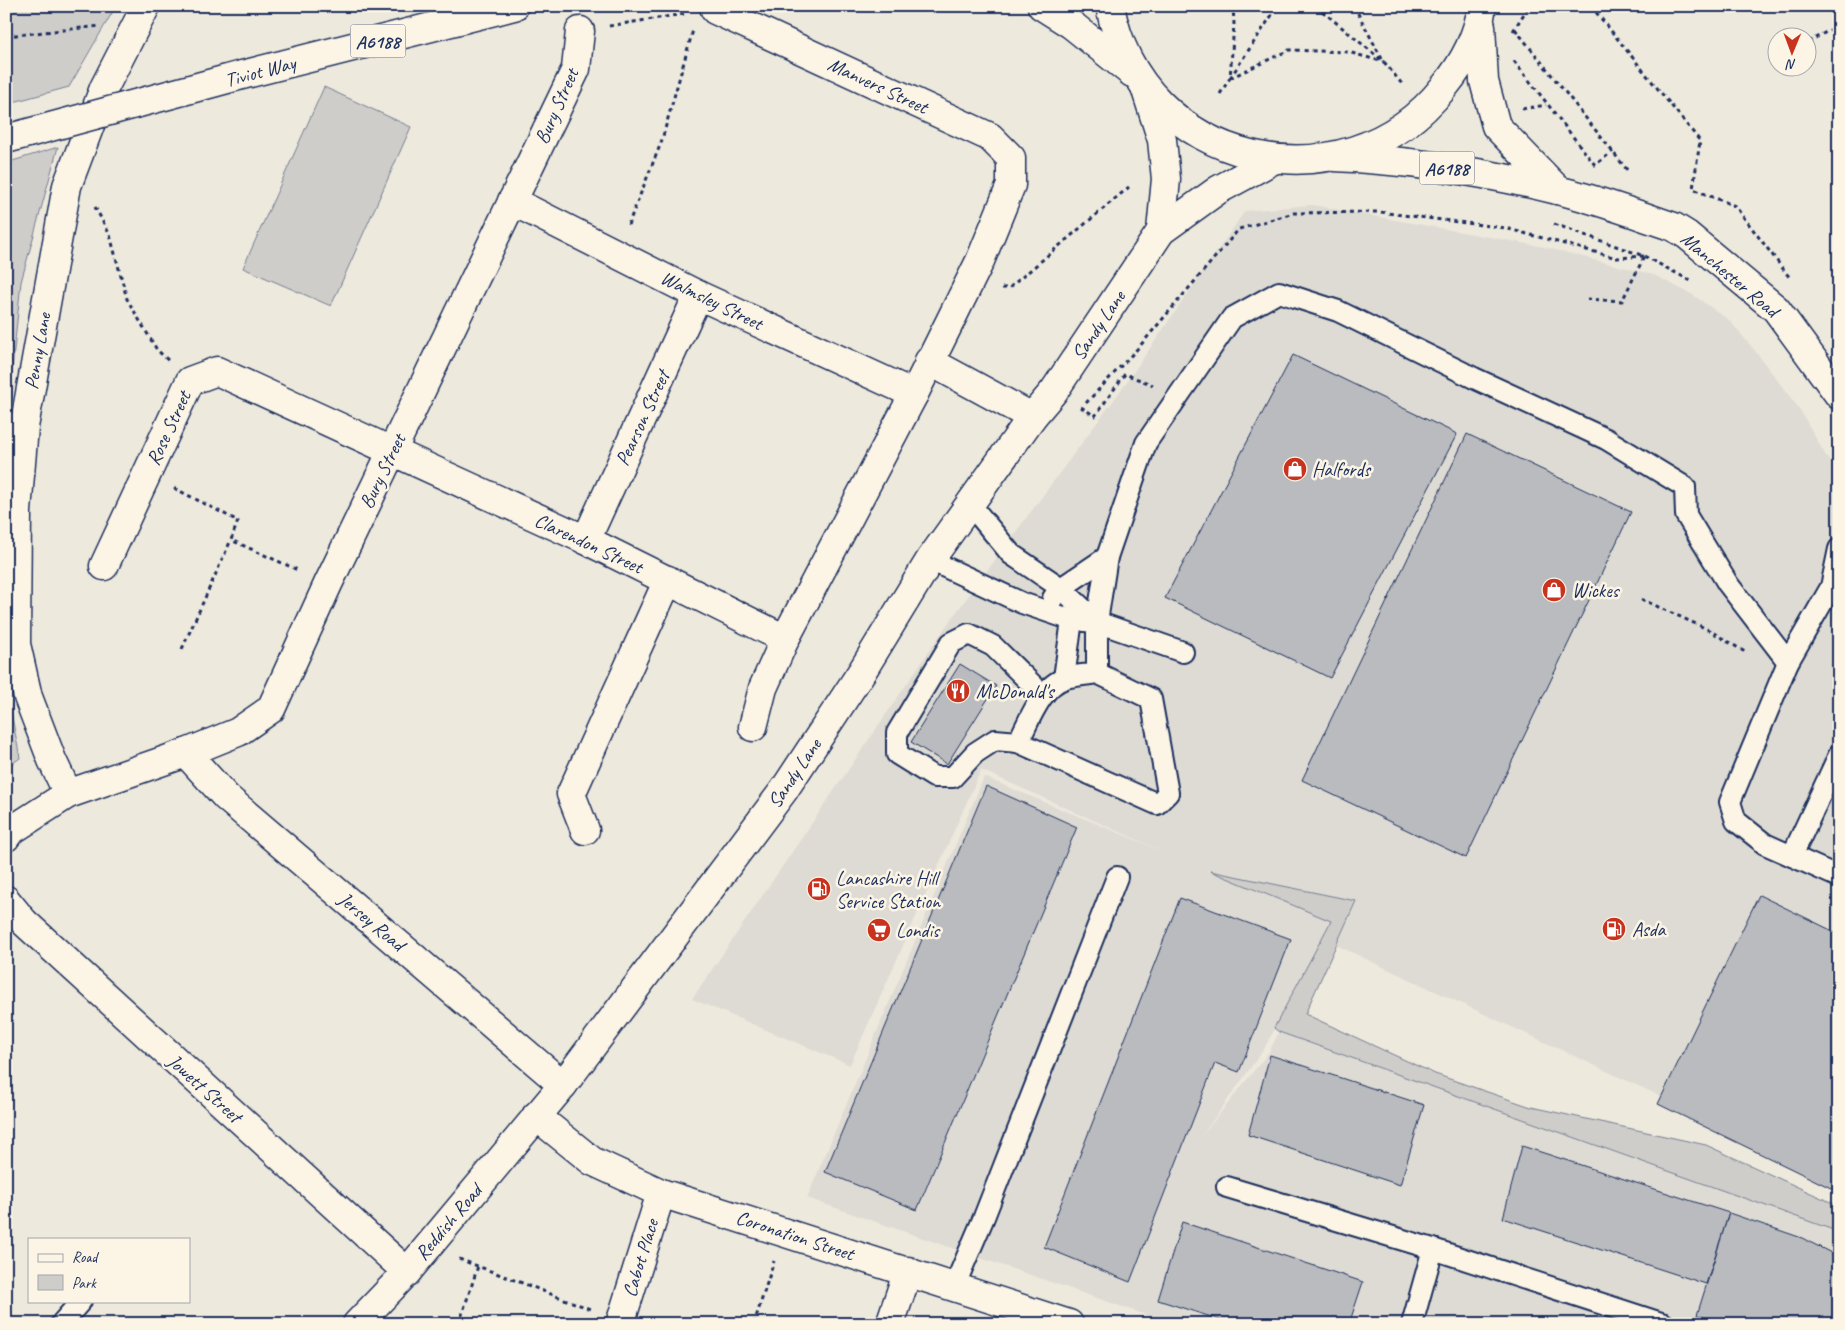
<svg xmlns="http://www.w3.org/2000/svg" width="1845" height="1330" font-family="Caveat,sans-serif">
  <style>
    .built { fill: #dedbd4 }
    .green { fill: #cfcdca; stroke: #757e94 }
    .building { fill: #babbbe; stroke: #1b2f5e }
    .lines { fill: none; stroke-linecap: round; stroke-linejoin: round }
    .lane-casing { stroke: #1b2f5e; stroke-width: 24 }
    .street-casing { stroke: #1b2f5e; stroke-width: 31 }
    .secondary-casing { stroke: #1b2f5e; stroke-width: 31 }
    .primary-casing { stroke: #1b2f5e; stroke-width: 31 }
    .path { stroke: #1b2f5e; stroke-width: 3; stroke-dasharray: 4 4; stroke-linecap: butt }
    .lane { stroke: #fcf5e5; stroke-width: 20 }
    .street { stroke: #fcf5e5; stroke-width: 28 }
    .secondary { stroke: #fcf5e5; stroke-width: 28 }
    .primary { stroke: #fcf5e5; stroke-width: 28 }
    .primary-bridge-casing { stroke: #1b2f5e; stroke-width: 31; stroke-linecap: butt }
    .primary-bridge { stroke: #fcf5e5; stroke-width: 28 }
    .labels { text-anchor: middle; stroke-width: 5; stroke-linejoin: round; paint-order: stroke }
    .shield { fill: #fcf5e5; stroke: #5e6a86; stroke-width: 1 }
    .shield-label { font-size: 19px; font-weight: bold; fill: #1b2f5e }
    .street-label { font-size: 20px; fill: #1b2f5e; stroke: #fcf5e5 }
    .poi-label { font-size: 20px; fill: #1b2f5e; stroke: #fcf5e5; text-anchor: start }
  </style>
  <rect width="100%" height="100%" fill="#eee9dd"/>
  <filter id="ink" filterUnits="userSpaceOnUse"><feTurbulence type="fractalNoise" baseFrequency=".02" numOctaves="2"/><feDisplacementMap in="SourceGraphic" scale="10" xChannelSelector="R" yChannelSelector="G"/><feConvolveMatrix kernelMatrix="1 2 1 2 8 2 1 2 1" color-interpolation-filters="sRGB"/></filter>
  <g filter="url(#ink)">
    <polygon class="built" points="1312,205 1544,247 1654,275 1693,295 1729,320 1756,352 1800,410 1826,456 1839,472 1839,1184 1662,1097 1336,945 1356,902 1216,873 1332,921 1264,1049 1201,1137 1269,1052 1279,1032 1839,1232 1839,1324 1172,1324 807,1198 984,777 1160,850 981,770 850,1065 692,999 949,622 1119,393 1245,211"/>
    <g class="green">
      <polygon points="6,6 116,6 69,87 6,104"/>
      <polygon points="324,87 411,127 331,306 243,268"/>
      <polygon points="58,147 21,282 6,429 6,163"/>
      <polygon points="6,686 20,758 6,768"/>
      <polygon points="1210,871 1356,901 1305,1014 1435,1074 1531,1107 1706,1145 1839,1206 1839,1232 1279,1032 1274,1028 1331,921"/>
    </g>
    <g class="building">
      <polygon points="1293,355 1457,434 1330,678 1165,598"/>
      <polygon points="1467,434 1631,512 1466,858 1302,780"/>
      <polygon points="960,664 996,686 947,764 911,742"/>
      <polygon points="986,786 1077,827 917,1210 825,1172"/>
      <polygon points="1759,895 1839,934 1839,1192 1658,1104"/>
      <polygon points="1180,898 1291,939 1239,1072 1215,1063 1130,1282 1044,1247"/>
      <polygon points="1270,1055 1424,1105 1400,1185 1248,1135"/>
      <polygon points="1522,1146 1729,1213 1706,1284 1503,1218"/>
      <polygon points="1729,1213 1802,1238 1839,1257 1839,1324 1725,1324 1697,1315"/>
      <polygon points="1182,1222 1363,1282 1349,1324 1233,1324 1158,1300"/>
      <polygon points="1469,1319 1484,1324 1468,1324"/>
    </g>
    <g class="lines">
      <g class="lane-casing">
        <g id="lane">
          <polyline points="969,503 1011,554 1061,588 1097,622"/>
          <polyline points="1839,549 1831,587 1788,662 1730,802 1736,821 1765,844 1839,877"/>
          <polyline points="930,560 1022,603 1072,620 1064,678"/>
          <polyline points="1053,598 1061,588 1107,557"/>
          <polyline points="1084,621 1097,622 1183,652"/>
          <path d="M 1097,673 C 1087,675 1076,675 1066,678 C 1041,685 1029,722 1018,742 L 1157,804 L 1168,793 L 1151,699 L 1097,673 L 1097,622 L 1107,557 L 1146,443 L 1232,318 L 1279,292 L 1338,311 L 1474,378 L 1606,439 L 1685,487 L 1686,515 L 1728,584 L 1788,662"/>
          <polyline points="1018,742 995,740 975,753 953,777 934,777 897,754 897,733 951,643 969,634 993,646 1043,695"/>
          <polyline points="1792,856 1839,755"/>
          <polyline points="1227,1187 1433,1249 1664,1324"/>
          <polyline points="954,1287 984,1217 1117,877"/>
          <polyline points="61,1324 81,1301"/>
          <polyline points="1412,1324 1433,1249"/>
        </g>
      </g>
      <g class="street-casing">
        <g id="street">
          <polyline points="715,10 990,137 1011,158 1011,185 980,261 914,394 785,639 763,688 753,727"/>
          <polyline points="512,201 698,295 914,394"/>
          <polyline points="929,361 1032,417"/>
          <polyline points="586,540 698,295"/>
          <polyline points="104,566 190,381 217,371 586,540 785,639"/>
          <polyline points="186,753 226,797 563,1085"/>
          <polyline points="68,794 52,760 28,697 16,644 17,511 24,427 67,186 104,88 146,6"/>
          <polyline points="585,830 571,794 668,580"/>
          <polyline points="6,837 9,832 68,794 186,753 238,732 271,709 328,584 576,69 580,31"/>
          <polyline points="6,900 24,922 407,1272"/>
          <polyline points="536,1116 592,1161 661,1193 1069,1324"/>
          <polyline points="620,1324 661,1193"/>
          <polyline points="890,1324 908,1271"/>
        </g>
      </g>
      <g class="secondary-casing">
        <g id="secondary">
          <polyline points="1145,87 1162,140 1166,179 1161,231"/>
          <polyline points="357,1324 407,1272 563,1085 784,790 861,673 930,560 1032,417 1054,391 1161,231 1218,190 1273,160"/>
        </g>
      </g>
      <g class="primary-casing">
        <g id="primary">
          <polyline points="1042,6 1072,25 1132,73"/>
          <path d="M 1110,6 C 1140,166 1344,214 1444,87 C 1463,64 1478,36 1482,6"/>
          <polyline points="1481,26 1484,81 1496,126 1558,190"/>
          <polyline points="242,75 514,6"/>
          <path d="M 1334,157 C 1409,160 1484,172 1557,190 C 1596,199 1635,214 1674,227 L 1687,235 L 1776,309 L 1839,395"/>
        </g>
      </g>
      <g class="path">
        <polyline points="1316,6 1384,62 1402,84"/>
        <polyline points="1354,6 1382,59"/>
        <polyline points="1591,6 1700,141 1693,189 1735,206 1790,278"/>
        <polyline points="609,26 684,14"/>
        <polyline points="1515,29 1628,171"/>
        <polyline points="1513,31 1529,6"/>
        <polyline points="6,36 101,26"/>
        <polyline points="1808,42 1839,25"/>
        <polyline points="1514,61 1595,165 1613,151"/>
        <polyline points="1230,78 1289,50 1348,52 1384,62"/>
        <polyline points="1230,78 1278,6"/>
        <polyline points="1220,94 1230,78 1234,24 1233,6"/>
        <polyline points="1522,109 1546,105"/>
        <polyline points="95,207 110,235 127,299 157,350 169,361"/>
        <polyline points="1554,224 1644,256 1691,281"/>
        <polyline points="628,225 661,143 693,30"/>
        <polyline points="1002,288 1009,288 1129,187"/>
        <polyline points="1587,299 1622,301 1644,257"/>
        <polyline points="1086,403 1139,347 1239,229 1294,213 1380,212 1505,228 1617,258 1644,256"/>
        <polyline points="1081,407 1095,416 1125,374 1153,385"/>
        <polyline points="174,488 238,521 231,540 300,571"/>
        <polyline points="1641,599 1707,629 1745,652"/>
        <polyline points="182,649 231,540"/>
        <polyline points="459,1259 593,1310"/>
        <polyline points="459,1324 478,1266"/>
        <polyline points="754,1324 774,1261"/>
      </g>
      <use href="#lane" class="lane"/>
      <use href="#street" class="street"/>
      <use href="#secondary" class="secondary"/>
      <use href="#primary" class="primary"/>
      <g class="primary-bridge-casing">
        <polyline id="primary-bridge" points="6,139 242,75"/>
      </g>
      <use href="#primary-bridge" class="primary-bridge"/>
    </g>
  </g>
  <defs>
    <g id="shop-disc" transform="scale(1.25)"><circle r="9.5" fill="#c8321e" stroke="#fcf5e5"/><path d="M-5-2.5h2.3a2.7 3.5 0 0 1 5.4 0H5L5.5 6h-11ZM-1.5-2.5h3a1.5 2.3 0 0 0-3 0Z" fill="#fff"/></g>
    <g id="restaurant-disc" transform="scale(1.25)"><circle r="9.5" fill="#c8321e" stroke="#fcf5e5"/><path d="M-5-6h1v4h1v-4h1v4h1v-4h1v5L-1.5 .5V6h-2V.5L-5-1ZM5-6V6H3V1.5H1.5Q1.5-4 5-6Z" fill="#fff"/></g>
    <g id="fuel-disc" transform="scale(1.25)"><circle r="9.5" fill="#c8321e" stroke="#fcf5e5"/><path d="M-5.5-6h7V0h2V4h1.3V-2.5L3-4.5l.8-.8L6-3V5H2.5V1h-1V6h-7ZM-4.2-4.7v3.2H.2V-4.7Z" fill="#fff"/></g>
    <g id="supermarket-disc" transform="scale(1.25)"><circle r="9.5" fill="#c8321e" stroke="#fcf5e5"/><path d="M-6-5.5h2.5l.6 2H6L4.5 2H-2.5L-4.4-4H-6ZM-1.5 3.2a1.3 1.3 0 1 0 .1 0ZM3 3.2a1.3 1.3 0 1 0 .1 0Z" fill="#fff"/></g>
  </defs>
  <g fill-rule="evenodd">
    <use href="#shop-disc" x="1295" y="469"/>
    <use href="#shop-disc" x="1554" y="590"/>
    <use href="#restaurant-disc" x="958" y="691"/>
    <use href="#fuel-disc" x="819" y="889"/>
    <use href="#fuel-disc" x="1614" y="929"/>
    <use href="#supermarket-disc" x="879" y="930"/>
  </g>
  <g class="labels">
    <g class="shield">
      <rect x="350.5" y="24.5" width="55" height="33" rx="4"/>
      <rect x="1419.5" y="151.5" width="55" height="33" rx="4"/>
    </g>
    <g class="shield-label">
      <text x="378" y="48">A6188</text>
      <text x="1447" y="175">A6188</text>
    </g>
    <g class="street-label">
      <text transform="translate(260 71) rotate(-15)" y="7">Tiviot Way</text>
      <text transform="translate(878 85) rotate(25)" y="7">Manvers Street</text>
      <text transform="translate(556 106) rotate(-66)" y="7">Bury Street</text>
      <text transform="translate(1730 274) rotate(40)" y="7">Manchester Road</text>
      <text transform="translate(712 300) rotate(26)" y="7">Walmsley Street</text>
      <text transform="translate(1098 325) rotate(-56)" y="7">Sandy Lane</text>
      <text transform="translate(37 351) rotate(-80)" y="7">Penny Lane</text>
      <text transform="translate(642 418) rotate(-65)" y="7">Pearson Street</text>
      <text transform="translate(168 428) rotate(-65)" y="7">Rose Street</text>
      <text transform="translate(382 471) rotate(-64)" y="7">Bury Street</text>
      <text transform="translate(589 543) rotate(25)" y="7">Clarendon Street</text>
      <text transform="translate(794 773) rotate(-56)" y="7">Sandy Lane</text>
      <text transform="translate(372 921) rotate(40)" y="7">Jersey Road</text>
      <text transform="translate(205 1088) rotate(42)" y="7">Jowett Street</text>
      <text transform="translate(448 1222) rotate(-50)" y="7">Reddish Road</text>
      <text transform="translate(795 1235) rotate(18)" y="7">Coronation Street</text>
      <text transform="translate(640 1258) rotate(-73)" y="7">Cabot Place</text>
    </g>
    <g class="poi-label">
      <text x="1312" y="476">Halfords</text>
      <text x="1572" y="597">Wickes</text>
      <text x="976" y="698">McDonald's</text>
      <text x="836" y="885">Lancashire Hill<tspan x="836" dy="23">Service Station</tspan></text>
      <text x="1632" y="936">Asda</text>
      <text x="896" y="937">Londis</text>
    </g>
  </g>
  <rect width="1845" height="1330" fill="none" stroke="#fcf5e5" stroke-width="25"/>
  <rect x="12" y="12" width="1820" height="1305" fill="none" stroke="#1b2f5e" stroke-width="2" filter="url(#ink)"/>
  <rect x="28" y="1238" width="162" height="65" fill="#fcf5e5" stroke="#a2a6af"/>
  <rect x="38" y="1254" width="25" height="8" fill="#fcf5e5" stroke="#a2a6af"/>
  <text x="72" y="1262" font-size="15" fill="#1b2f5e">Road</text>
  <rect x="38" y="1275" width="25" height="15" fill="#cfcdca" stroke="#a2a6af"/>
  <text x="72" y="1288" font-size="15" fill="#1b2f5e">Park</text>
  <g transform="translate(1792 52) rotate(181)"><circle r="24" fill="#fcf5e5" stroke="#a2a6af"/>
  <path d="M0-4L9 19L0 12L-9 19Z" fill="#c8321e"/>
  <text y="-8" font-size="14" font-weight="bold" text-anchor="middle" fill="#1b2f5e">N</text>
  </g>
</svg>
